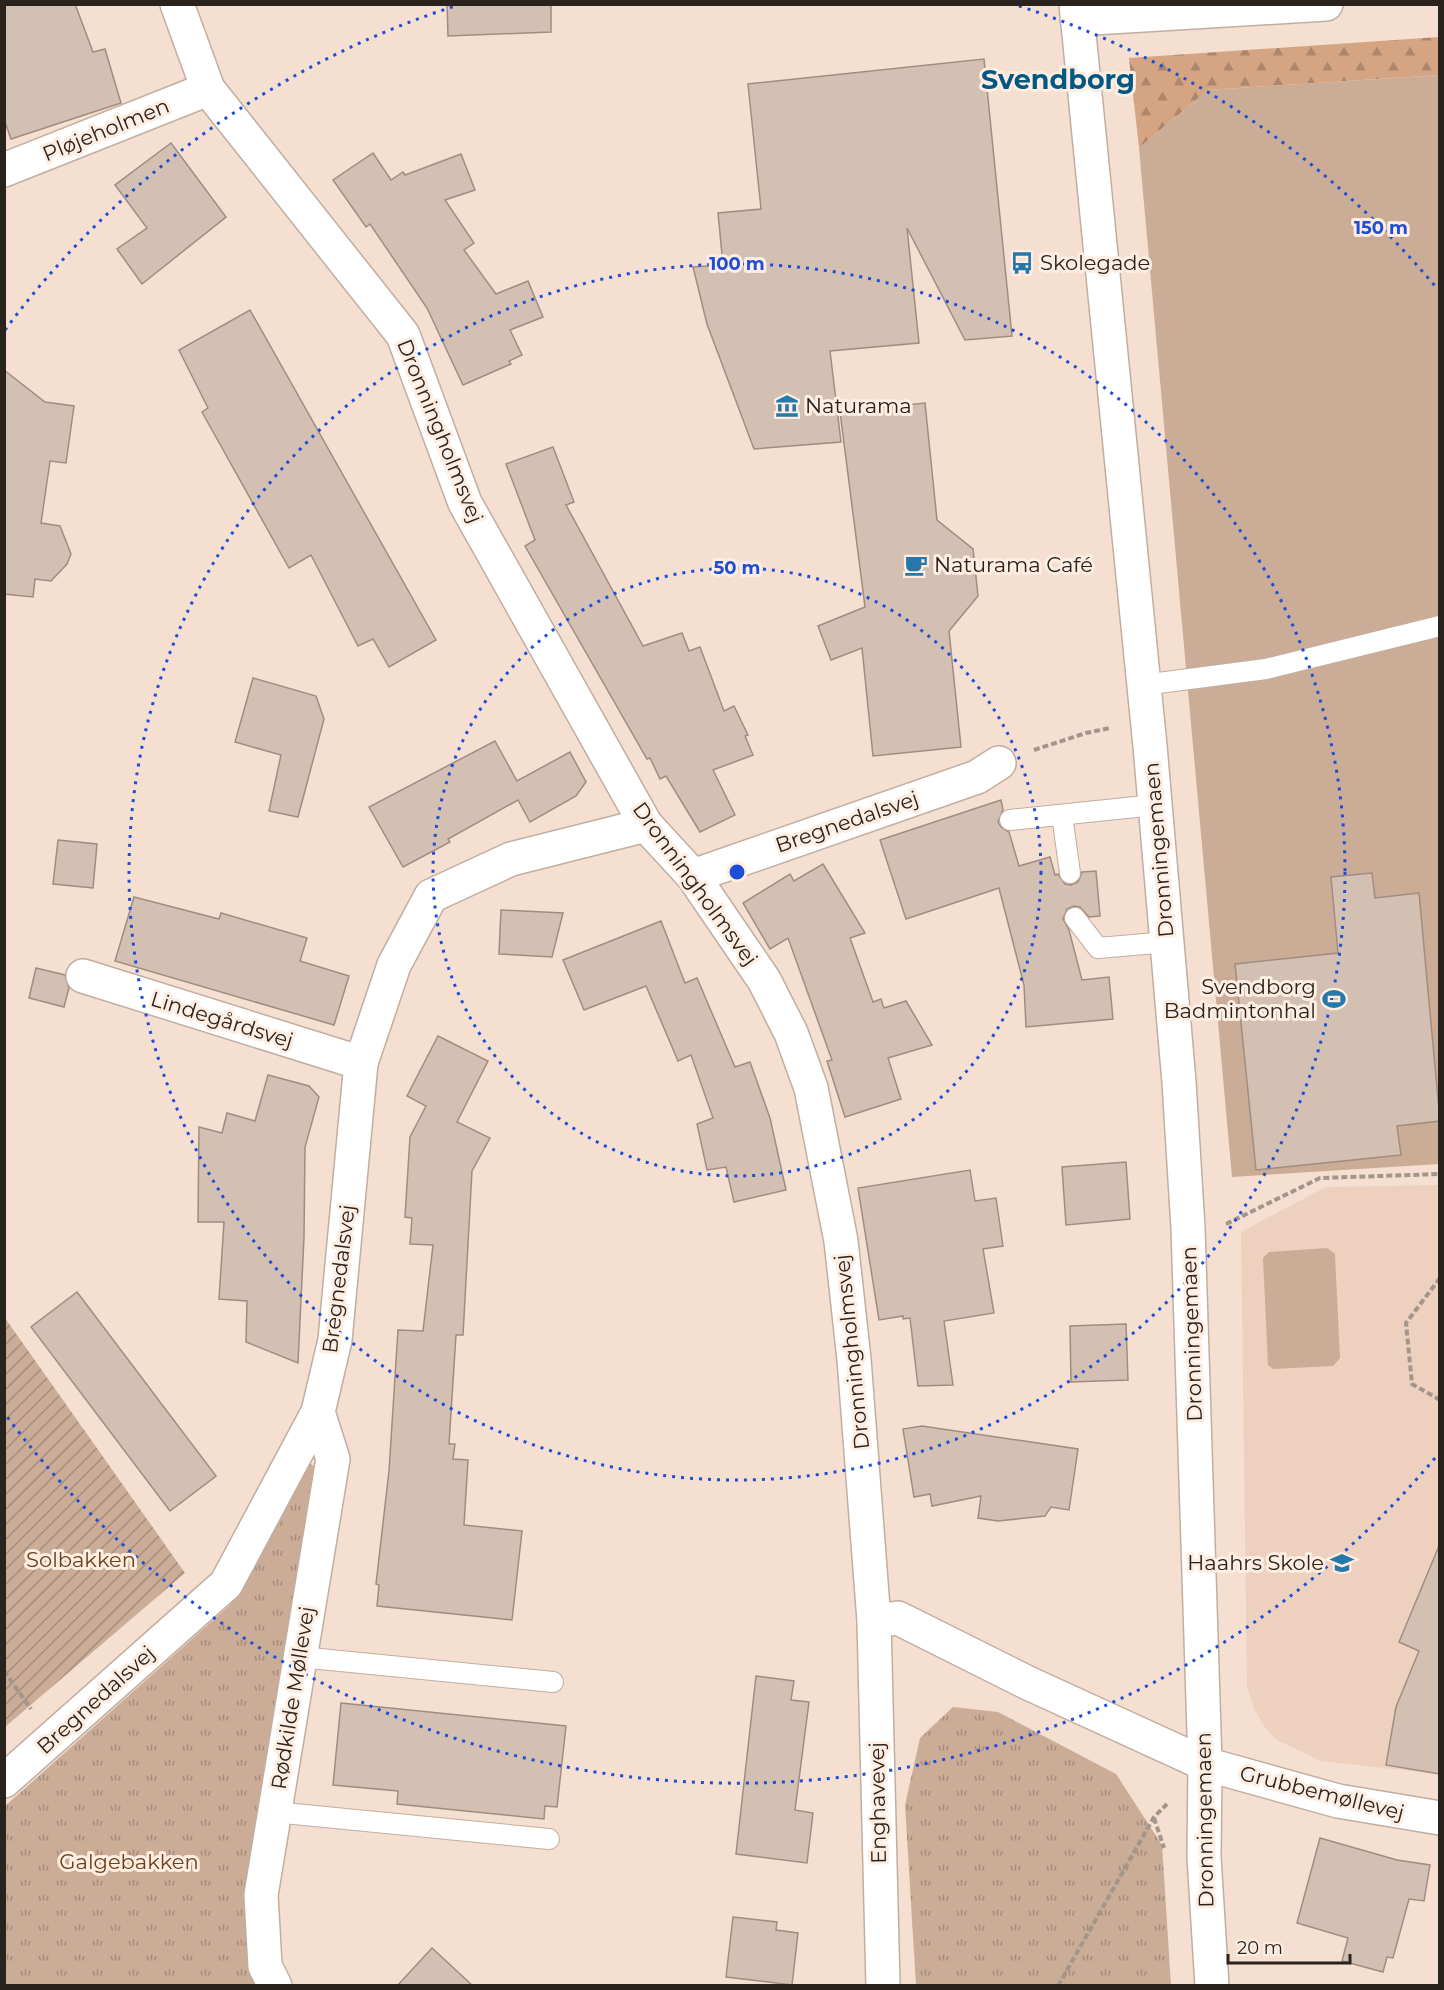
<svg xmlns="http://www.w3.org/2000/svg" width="1444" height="1990" font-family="Montserrat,sans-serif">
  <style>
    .built { fill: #edd1be }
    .grass { fill: url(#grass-tufts) }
    .forest { fill: url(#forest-firs) }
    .garden { fill: url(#garden-furrows) }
    .pitch { fill: #cbac97 }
    .building { fill: #d4c0b2; stroke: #a08d80; stroke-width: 1.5 }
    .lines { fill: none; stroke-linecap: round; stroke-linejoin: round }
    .service-casing { stroke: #c2aea0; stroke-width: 22 }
    .minor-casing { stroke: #c2aea0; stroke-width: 36 }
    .tertiary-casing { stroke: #c2aea0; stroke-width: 36 }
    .path { stroke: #a4958a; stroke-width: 4; stroke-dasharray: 6 3; stroke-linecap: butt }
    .service { stroke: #fff; stroke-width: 20 }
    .minor { stroke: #fff; stroke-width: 33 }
    .tertiary { stroke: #fff; stroke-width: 33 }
    .ring { fill: none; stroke: #1d4ed8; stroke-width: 3; stroke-dasharray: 3 6 }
    .labels { text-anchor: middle; stroke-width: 6; stroke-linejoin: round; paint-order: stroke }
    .street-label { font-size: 21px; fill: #2a231d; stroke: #feede1 }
    .poi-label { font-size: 21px; fill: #2a231d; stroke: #feede1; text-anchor: start }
    .park-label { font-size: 21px; fill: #6d3e18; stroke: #feede1 }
    .district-label { font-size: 27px; font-weight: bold; fill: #005883; stroke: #feede1 }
    .centre { fill: #1d4ed8; stroke: #feede1; stroke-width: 3 }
    .ring-label { font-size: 18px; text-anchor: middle; font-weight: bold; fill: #1d4ed8; stroke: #feede1; stroke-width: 6; stroke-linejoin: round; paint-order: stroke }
  </style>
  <defs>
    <pattern id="grass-tufts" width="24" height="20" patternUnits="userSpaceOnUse" patternTransform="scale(1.5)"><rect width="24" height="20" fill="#cbac97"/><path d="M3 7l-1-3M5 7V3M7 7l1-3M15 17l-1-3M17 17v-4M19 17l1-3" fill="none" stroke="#a58c7b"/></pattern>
    <pattern id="forest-firs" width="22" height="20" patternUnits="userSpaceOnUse" patternTransform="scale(1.5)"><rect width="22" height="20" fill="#d5a583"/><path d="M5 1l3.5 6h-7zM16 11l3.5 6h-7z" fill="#ad866b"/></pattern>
    <pattern id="garden-furrows" width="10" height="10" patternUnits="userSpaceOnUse" patternTransform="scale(1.5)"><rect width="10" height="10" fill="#cbac97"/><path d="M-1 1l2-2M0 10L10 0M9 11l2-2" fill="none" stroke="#a58c7b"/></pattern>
  </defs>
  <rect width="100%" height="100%" fill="#f4dfd1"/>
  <polygon class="built" points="1439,1185 1439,1774 1321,1761 1277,1740 1263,1725 1253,1706 1247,1686 1241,1232 1326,1187"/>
  <g class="grass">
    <polygon points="309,1463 325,1473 264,1985 5,1985 4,1807 230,1605"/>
    <polygon points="953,1707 998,1712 1116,1774 1162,1845 1171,1985 916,1985 905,1805 920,1738"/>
  </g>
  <polygon class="forest" points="1439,37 1439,75 1208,90 1139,148 1129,58"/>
  <polygon class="garden" points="5,1318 185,1573 5,1727 4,1727"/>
  <g class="pitch">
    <polygon points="1439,75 1439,1164 1232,1177 1139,148 1208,90"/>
    <polygon points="1327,1248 1335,1254 1340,1358 1333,1366 1273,1369 1268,1365 1263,1258 1269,1252"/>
  </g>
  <g class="building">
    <polygon points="4,4 75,4 93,52 105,49 121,103 11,139 4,119"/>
    <polygon points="447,4 551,4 551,32 448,36"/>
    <polygon points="984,59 1012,336 965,340 907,228 919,343 830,351 841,442 754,449 707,324 693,267 723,265 718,213 761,209 748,84"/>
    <polygon points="171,143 226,217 142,284 117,249 147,228 115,185"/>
    <polygon points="373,153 391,180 403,172 405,175 461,154 475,190 445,200 474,243 464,250 496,294 528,281 543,317 510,330 522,355 509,361 511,364 463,385 427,308 370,224 366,227 333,180"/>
    <polygon points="250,310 436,640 389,667 373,639 358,646 311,555 289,568 202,412 208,408 179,350"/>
    <polygon points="4,370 45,402 74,406 66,463 50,461 41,523 60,526 71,554 67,564 51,581 35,579 33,597 4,594"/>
    <polygon points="925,403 937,520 973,549 978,596 949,631 961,747 873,756 862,648 831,660 818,626 865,607 840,412"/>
    <polygon points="553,447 574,502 566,505 643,646 682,633 689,651 700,647 724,711 734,706 748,735 745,736 753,755 713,770 735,815 700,832 666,776 660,779 650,758 647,759 525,546 535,540 506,464"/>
    <polygon points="253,678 316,696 324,719 298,817 269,811 281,755 235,742"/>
    <polygon points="495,741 517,781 570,752 586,782 576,796 530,822 518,800 448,839 450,842 403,867 369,807"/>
    <polygon points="1001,800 1003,810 998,822 1001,827 1009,832 1019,866 1050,857 1055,875 1058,874 1065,884 1071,885 1078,882 1082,872 1096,871 1100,916 1089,917 1080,907 1074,906 1067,909 1063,919 1069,930 1082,980 1109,977 1113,1019 1026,1027 1024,985 999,888 906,919 880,840"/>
    <polygon points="58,840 97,844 93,888 53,884"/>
    <polygon points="823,864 865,933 850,938 873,1002 881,999 884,1008 906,1001 932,1045 888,1058 901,1099 845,1117 827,1061 832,1060 788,938 770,949 743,903 790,874 794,881"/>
    <polygon points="1372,873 1375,898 1419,893 1440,1121 1397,1126 1401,1155 1256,1170 1235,964 1338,953 1331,877"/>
    <polygon points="134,897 219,919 221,913 307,938 300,961 349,976 334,1025 115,961"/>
    <polygon points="501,910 563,913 552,957 499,954"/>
    <polygon points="661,921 685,983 697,978 735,1067 750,1062 770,1118 786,1190 734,1202 726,1167 707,1170 697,1124 713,1118 691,1055 678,1061 646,986 584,1010 563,960"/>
    <polygon points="36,968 65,975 69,988 64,1007 29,998"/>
    <polygon points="438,1036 488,1061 457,1122 490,1138 472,1171 463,1335 456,1335 449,1444 455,1444 453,1459 468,1460 464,1525 522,1531 512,1620 377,1606 379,1585 376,1584 389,1471 398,1330 423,1331 433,1245 410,1244 412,1218 405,1217 410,1137 426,1106 407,1096"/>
    <polygon points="268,1075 309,1086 319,1097 305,1147 304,1237 298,1363 246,1342 247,1301 219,1299 224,1222 198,1222 199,1127 222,1133 227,1113 255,1121"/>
    <polygon points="1126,1162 1130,1219 1066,1225 1062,1167"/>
    <polygon points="970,1170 975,1201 996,1198 1003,1246 983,1249 994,1313 944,1321 953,1385 918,1386 910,1318 903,1319 903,1316 879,1320 858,1188"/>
    <polygon points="77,1292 216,1476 170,1511 31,1327"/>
    <polygon points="1126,1324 1128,1380 1071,1382 1070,1326"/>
    <polygon points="922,1426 1078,1449 1069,1510 1051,1507 1045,1516 998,1521 978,1518 981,1496 932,1506 930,1494 914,1497 903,1429"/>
    <polygon points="1439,1546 1440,1546 1440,1774 1386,1765 1396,1707 1419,1651 1399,1642"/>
    <polygon points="756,1676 794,1681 791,1700 809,1702 795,1810 813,1813 807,1863 736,1854"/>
    <polygon points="341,1703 566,1726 557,1807 545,1806 544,1819 397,1804 398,1791 333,1785"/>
    <polygon points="1320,1838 1397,1860 1430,1865 1424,1901 1409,1899 1393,1958 1387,1957 1383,1972 1342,1961 1348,1938 1297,1923"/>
    <polygon points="733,1917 777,1922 776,1930 798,1933 792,1985 726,1977"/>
    <polygon points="432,1948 473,1986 397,1986"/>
  </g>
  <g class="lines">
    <g class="service-casing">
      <g id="service">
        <polyline points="1143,685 1266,669 1440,626"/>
        <polyline points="1062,815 1070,873"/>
        <polyline points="1010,820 1155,805"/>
        <polyline points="1075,918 1098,948 1168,942"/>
        <polyline points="300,1657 553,1682"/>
        <polyline points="274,1812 549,1839"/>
      </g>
    </g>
    <g class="minor-casing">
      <g id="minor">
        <polyline points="177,4 208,89 403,335 465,503 646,825 693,876 764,980 791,1033 811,1088 841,1241 854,1359 874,1621 883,1986"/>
        <polyline points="1077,19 1326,4"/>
        <polyline points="4,170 208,89"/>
        <polyline points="693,876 977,777 999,763"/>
        <polyline points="83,976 361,1063"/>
        <polyline points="874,1621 898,1618 1028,1683 1205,1764 1338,1801 1440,1818"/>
        <polyline points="4,1781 226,1584 318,1412 335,1340 361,1063 394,965 431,896 511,859 646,825"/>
        <polyline points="275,1986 265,1966 261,1895 333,1459 318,1412"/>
      </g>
    </g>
    <g class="tertiary-casing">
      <polyline id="tertiary" points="1076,4 1150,746 1179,1082 1188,1228 1205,1764 1204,1857 1212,1986"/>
    </g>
    <g class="path">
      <polyline points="1034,750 1086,733 1110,728"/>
      <polyline points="1226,1224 1320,1178 1440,1174"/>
      <polyline points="1440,1278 1406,1323 1412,1384 1440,1400"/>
      <polyline points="4,1671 31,1709"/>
      <polyline points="1154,1818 1164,1848"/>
      <polyline points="1058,1986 1154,1817 1167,1804"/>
    </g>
    <use href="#service" class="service"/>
    <use href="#minor" class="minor"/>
    <use href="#tertiary" class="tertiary"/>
  </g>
  <g class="ring">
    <circle cx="737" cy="872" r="304"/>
    <circle cx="737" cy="872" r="608"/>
    <path d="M1435 1458A911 911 0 0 1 5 1414M5 330A911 911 0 0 1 455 6M1019 6A911 911 0 0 1 1435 286"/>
  </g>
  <defs>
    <g id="bus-bare" transform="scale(1.8)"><path d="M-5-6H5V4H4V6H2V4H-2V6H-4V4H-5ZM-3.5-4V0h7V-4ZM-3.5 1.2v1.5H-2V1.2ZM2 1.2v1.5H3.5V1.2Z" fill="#2578a9" stroke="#feede1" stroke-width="2.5" paint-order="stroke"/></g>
    <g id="museum-bare" transform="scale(1.8)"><path d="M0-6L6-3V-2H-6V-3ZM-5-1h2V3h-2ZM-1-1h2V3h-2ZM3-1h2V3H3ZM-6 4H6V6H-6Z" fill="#2578a9" stroke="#feede1" stroke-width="2.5" paint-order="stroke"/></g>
    <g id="cafe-bare" transform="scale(1.8)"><path d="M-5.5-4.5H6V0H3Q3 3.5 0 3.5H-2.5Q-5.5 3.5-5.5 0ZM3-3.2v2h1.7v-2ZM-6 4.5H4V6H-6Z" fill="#2578a9" stroke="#feede1" stroke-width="2.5" paint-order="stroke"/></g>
    <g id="stadium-bare" transform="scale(1.8)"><path d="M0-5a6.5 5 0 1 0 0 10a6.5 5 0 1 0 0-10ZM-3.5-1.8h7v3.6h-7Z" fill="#2578a9" stroke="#feede1" stroke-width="2.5" paint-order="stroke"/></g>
    <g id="school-bare" transform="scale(1.8)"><path d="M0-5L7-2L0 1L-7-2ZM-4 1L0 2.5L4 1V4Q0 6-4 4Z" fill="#2578a9" stroke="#feede1" stroke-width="2.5" paint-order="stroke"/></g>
  </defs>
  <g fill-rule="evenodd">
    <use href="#bus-bare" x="1022" y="263"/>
    <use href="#museum-bare" x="787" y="406"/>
    <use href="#cafe-bare" x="916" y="565"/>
    <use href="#stadium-bare" x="1334" y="999"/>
    <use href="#school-bare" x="1342" y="1563"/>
  </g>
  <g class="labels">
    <g class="street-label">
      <text transform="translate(106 130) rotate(-22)" y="7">Pløjeholmen</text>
      <text transform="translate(440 431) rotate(68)" y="7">Dronningholmsvej</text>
      <text transform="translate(847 822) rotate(-19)" y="7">Bregnedalsvej</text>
      <text transform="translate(1159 850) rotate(-95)" y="7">Dronningemaen</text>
      <text transform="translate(695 884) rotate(54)" y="7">Dronningholmsvej</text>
      <text transform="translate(222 1020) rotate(17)" y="7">Lindegårdsvej</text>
      <text transform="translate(339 1279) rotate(-83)" y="7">Bregnedalsvej</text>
      <text transform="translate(1192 1334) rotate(-92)" y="7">Dronningemaen</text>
      <text transform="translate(852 1352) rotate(-96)" y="7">Dronningholmsvej</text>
      <text transform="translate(293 1698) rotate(-81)" y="7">Rødkilde Møllevej</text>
      <text transform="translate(96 1700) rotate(-42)" y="7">Bregnedalsvej</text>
      <text transform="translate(1322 1793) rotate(14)" y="7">Grubbemøllevej</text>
      <text transform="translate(878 1803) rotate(-91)" y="7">Enghavevej</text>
      <text transform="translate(1205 1820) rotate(-91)" y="7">Dronningemaen</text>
    </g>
    <g class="poi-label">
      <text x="1040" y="270">Skolegade</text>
      <text x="805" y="413">Naturama</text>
      <text x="934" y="572">Naturama Café</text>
      <text x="1316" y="994" text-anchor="end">Svendborg<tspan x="1316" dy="24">Badmintonhal</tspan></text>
      <text x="1324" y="1570" text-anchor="end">Haahrs Skole</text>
    </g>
    <g class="park-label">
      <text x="81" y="1567">Solbakken</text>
      <text x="129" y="1869">Galgebakken</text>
    </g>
    <g class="district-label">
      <text x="1058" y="89">Svendborg</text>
    </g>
  </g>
  <circle cx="737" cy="872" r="9" class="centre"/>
  <g class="ring-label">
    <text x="1381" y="234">150 m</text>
    <text x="737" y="270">100 m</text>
    <text x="737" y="574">50 m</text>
  </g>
  <rect width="1444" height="1990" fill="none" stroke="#2a231d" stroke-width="12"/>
  <path d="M1228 1954v9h122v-9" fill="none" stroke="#2a231d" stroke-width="3"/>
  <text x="1237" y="1954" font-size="18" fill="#2a231d" stroke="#feede1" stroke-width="4.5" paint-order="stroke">20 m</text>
</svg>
